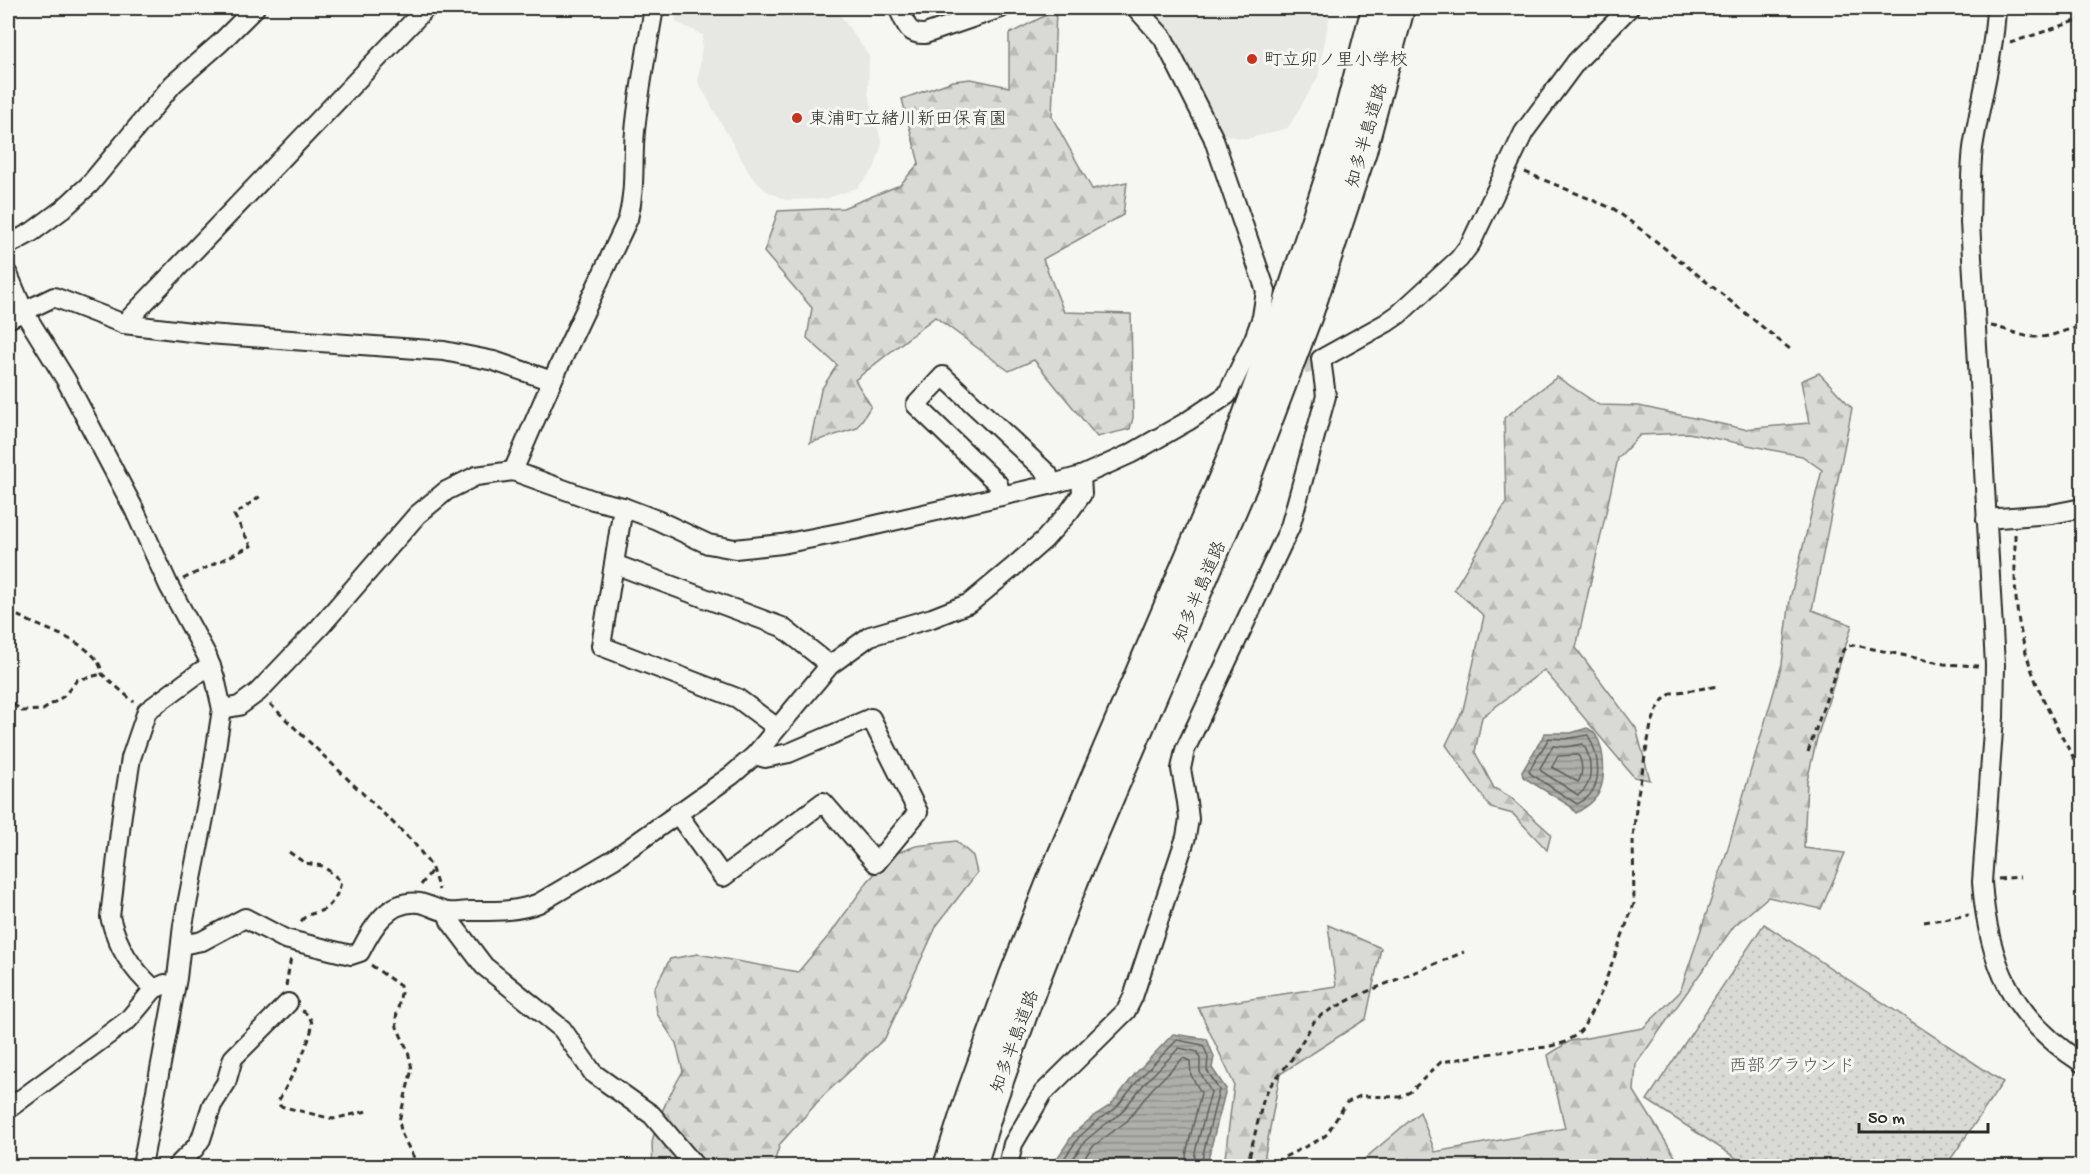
<svg xmlns="http://www.w3.org/2000/svg" width="2090" height="1174" font-family="'Gochi Hand','Klee One',sans-serif">
  <style>
    .built { fill: #e7e7e3 }
    .forest { fill: url(#forest-firs); stroke: #828280; stroke-width: 1.5 }
    .park { fill: url(#park-dots); stroke: #828280; stroke-width: 1.5 }
    .water { fill: url(#water-rules); stroke: #7a7a78; stroke-width: 1.5 }
    .lines { fill: none; stroke-linecap: round; stroke-linejoin: round }
    .shore { stroke: #5f5f5e; stroke-width: 1.5 }
    .minor-tunnel { stroke: #cdcdca; stroke-width: 18; stroke-dasharray: 18 9; stroke-linecap: butt }
    .minor-casing { stroke: #2b2b2b; stroke-width: 22 }
    .highway-casing { stroke: #2b2b2b; stroke-width: 30 }
    .path { stroke: #2b2b2b; stroke-width: 3; stroke-dasharray: 6 4.5; stroke-linecap: butt }
    .minor { stroke: #f6f6f2; stroke-width: 18 }
    .highway { stroke: #f6f6f2; stroke-width: 26 }
    .poi-dot { fill: #c8321e; stroke: #f6f6f2; stroke-width: 2 }
    .labels { text-anchor: middle; stroke-width: 6; stroke-linejoin: round; paint-order: stroke }
    .poi-label { font-size: 18px; fill: #2b2b2b; stroke: #f6f6f2; text-anchor: start }
    .street-label { font-size: 18px; fill: #2b2b2b; stroke: #f6f6f2 }
    .park-label { font-size: 18px; fill: #565656; stroke: #f6f6f2 }
  </style>
  <defs>
    <pattern id="forest-firs" width="22" height="20" patternUnits="userSpaceOnUse" patternTransform="scale(1.5)"><rect width="22" height="20" fill="#d9d9d5"/><path d="M5 1l3.5 6h-7zM16 11l3.5 6h-7z" fill="#babab7"/></pattern>
    <pattern id="park-dots" width="8" height="8" patternUnits="userSpaceOnUse" patternTransform="scale(1.5)"><rect width="8" height="8" fill="#d9d9d5"/><path d="M2 2h.1M6 6h.1" fill="none" stroke="#babab7" stroke-width="1.8" stroke-linecap="round"/></pattern>
    <pattern id="water-rules" width="6" height="5" patternUnits="userSpaceOnUse" patternTransform="scale(1.5)"><rect width="6" height="5" fill="#aeaeab"/><path d="M0 2.5h6" fill="none" stroke="#8e8e8b"/></pattern>
  </defs>
  <rect width="100%" height="100%" fill="#f6f6f2"/>
  <filter id="ink" filterUnits="userSpaceOnUse"><feTurbulence type="fractalNoise" baseFrequency=".0167" numOctaves="2"/><feDisplacementMap in="SourceGraphic" scale="12" xChannelSelector="R" yChannelSelector="G"/><feConvolveMatrix kernelMatrix="1 2 1 2 8 2 1 2 1" color-interpolation-filters="sRGB"/></filter>
  <g filter="url(#ink)">
    <g class="built">
      <polygon points="677,8 835,8 869,56 868,93 882,144 874,169 857,188 825,199 785,200 765,190 751,176 698,82 703,35 676,22"/>
      <polygon points="1151,8 1331,8 1318,77 1288,128 1247,139 1219,134 1173,41"/>
    </g>
    <g class="forest">
      <polygon points="1056,10 1052,117 1092,189 1127,182 1123,215 1043,259 1064,312 1131,314 1133,418 1130,429 1097,437 1034,360 1009,371 935,317 855,380 871,406 857,428 810,443 821,390 837,365 807,338 812,308 764,252 778,211 843,208 900,185 919,163 902,99 953,81 971,79 1009,87 1009,34"/>
      <polygon points="1819,373 1852,408 1812,610 1852,625 1817,738 1807,781 1804,848 1845,853 1821,909 1768,897 1734,926 1636,1064 1634,1091 1681,1166 1356,1166 1420,1112 1435,1152 1565,1128 1548,1055 1570,1041 1643,1028 1680,992 1725,858 1782,664 1790,599 1822,470 1802,456 1688,433 1640,435 1618,458 1576,648 1636,728 1650,780 1634,777 1544,670 1482,717 1475,752 1494,788 1509,796 1551,834 1547,850 1513,814 1491,808 1446,745 1463,710 1484,616 1454,589 1506,503 1504,418 1557,377 1599,405 1639,406 1744,429 1809,423 1801,381"/>
      <path d="M 956,841 L 973,856 L 977,873 L 937,925 L 885,1038 L 823,1096 L 780,1144 L 773,1166 L 651,1166 C 655,1157 650,1147 653,1138 C 659,1114 671,1092 683,1071 L 676,1043 L 657,1014 L 654,989 L 670,959 L 698,954 L 798,972 L 831,933 L 868,881 L 894,854 L 916,846 Z"/>
      <polygon points="1328,925 1381,948 1366,1019 1280,1074 1263,1166 1224,1166 1234,1084 1198,1007 1336,986"/>
    </g>
    <polygon class="park" points="1764,924 2003,1082 1946,1166 1748,1166 1647,1100"/>
    <g class="water">
      <path d="M 1587,728 C 1604,734 1607,774 1600,790 C 1596,801 1586,807 1576,813 L 1570,806 L 1523,777 L 1522,772 L 1545,733 L 1571,733 Z"/>
      <polygon points="1173,1034 1207,1039 1214,1057 1212,1068 1226,1089 1209,1155 1208,1166 1052,1166 1074,1133 1095,1115 1111,1105 1135,1074"/>
    </g>
    <g class="lines">
      <g class="shore">
        <path d="M 1588,735 C 1600,757 1605,792 1577,804 L 1531,774 L 1529,771 L 1549,738 L 1565,739 Z"/>
        <path d="M 1583,744 C 1592,758 1595,785 1578,795 L 1541,771 L 1540,768 L 1553,746 L 1565,747 Z"/>
        <path d="M 1578,755 C 1583,763 1583,775 1578,782 L 1552,767 L 1558,756 Z"/>
        <polyline points="1059,1166 1079,1137 1098,1120 1115,1109 1140,1078 1177,1040 1203,1045 1208,1057 1207,1070 1219,1090 1203,1154 1202,1166"/>
        <polyline points="1068,1166 1085,1141 1103,1126 1120,1114 1145,1083 1179,1048 1198,1052 1200,1059 1200,1072 1211,1092 1195,1152 1194,1166"/>
        <polyline points="1079,1166 1092,1147 1127,1121 1152,1089 1183,1058 1190,1061 1191,1075 1201,1093 1187,1150 1185,1166"/>
      </g>
      <polyline class="minor-tunnel" points="1227,395 1321,359"/>
      <g class="minor-casing">
        <g id="minor">
          <path d="M 898,8 C 906,22 906,35 925,34 L 1001,8"/>
          <path d="M 1996,8 C 1994,55 1980,101 1973,148 C 1970,173 1971,198 1970,222 L 1995,665 L 1994,717 L 1982,882 C 1988,964 2012,1018 2082,1063"/>
          <polyline points="8,245 32,232 63,209 90,184 173,84 220,43 255,8"/>
          <polyline points="8,274 24,312 66,380 134,509 169,586 207,656 215,678 222,709 210,787 183,925 177,978 142,1166"/>
          <polyline points="8,319 54,297 124,324 208,334 444,351 494,361 552,381"/>
          <polyline points="124,324 426,8"/>
          <path d="M 513,471 L 552,381 L 628,219 C 636,187 632,162 635,131 C 639,90 647,49 654,8"/>
          <polyline points="1001,496 998,484 916,405 943,376 1048,474 1049,485"/>
          <polyline points="623,507 601,646 737,698 776,727"/>
          <polyline points="1986,519 2052,514 2082,508"/>
          <polyline points="614,564 782,627 830,665"/>
          <polyline points="222,709 239,706 258,692 320,627 417,515 446,491 476,476 513,471 593,500 623,507 657,520 708,544 735,549 782,544 854,530 1049,485 1081,476 1132,453 1188,421 1227,395 1254,339 1262,317 1266,291 1213,137 1163,38 1136,8"/>
          <polyline points="677,813 723,877 823,802 876,863 918,812 871,718 789,753 765,758 755,755"/>
          <polyline points="447,912 450,921 484,966 562,1029 593,1073 652,1115 695,1166"/>
          <path d="M 181,945 L 202,941 L 245,918 L 285,939 L 351,955 L 360,952 C 372,928 388,899 420,903 C 429,905 437,910 447,912 C 454,913 463,911 470,911 C 493,911 517,912 539,903 L 614,859 L 732,775 L 755,755 L 830,665 L 870,636 L 932,618 L 970,603 L 1012,568 L 1044,540 L 1069,512 L 1082,494 L 1081,476"/>
          <path d="M 154,989 C 131,968 118,948 110,917 L 122,814 L 131,758 L 147,711 L 200,672 L 211,666"/>
          <polyline points="8,1109 128,1020 154,989 165,984"/>
          <polyline points="177,1166 195,1148 201,1139 212,1105 226,1083 233,1058 288,1003"/>
          <polyline points="1008,1166 1013,1144 1043,1093 1126,1011 1133,997 1186,837 1189,819 1187,802 1181,769 1185,750 1290,527 1326,396 1321,359 1386,323 1399,314 1459,259 1471,243 1524,132 1576,62 1629,8"/>
        </g>
      </g>
      <g class="highway-casing">
        <g id="highway">
          <polyline points="947,1166 970,1094 1013,975 1054,872 1229,462 1285,310 1339,146 1375,8"/>
          <polyline points="973,1166 993,1100 1035,983 1075,880 1249,473 1309,315 1363,151 1401,8"/>
        </g>
      </g>
      <g class="path">
        <polyline points="2010,43 2082,19"/>
        <polyline points="1525,172 1614,209 1652,238 1790,349"/>
        <path d="M 1991,326 C 2008,329 2022,338 2039,337 C 2054,337 2067,328 2082,327"/>
        <path d="M 2015,534 C 2015,561 2014,589 2018,616 C 2026,672 2054,725 2082,772"/>
        <polyline points="183,579 251,546 234,515 262,495"/>
        <path d="M 8,612 C 19,615 27,621 38,625 C 58,634 100,648 102,674 L 134,702"/>
        <polyline points="8,695 12,703 22,711 43,710 64,696 77,680 102,674"/>
        <polyline points="270,704 414,843 431,866 439,890"/>
        <polyline points="1808,752 1843,650 1848,646 1855,645 1944,664 1978,666"/>
        <path d="M 289,852 L 305,863 L 323,866 L 341,881 C 340,891 332,906 323,910 C 311,915 305,913 299,925"/>
        <polyline points="1998,879 2020,877"/>
        <polyline points="421,885 432,870"/>
        <polyline points="1924,922 1969,915"/>
        <polyline points="371,965 400,986 401,993 396,1018 397,1027 408,1051 412,1069 399,1121 402,1135 413,1156 423,1166"/>
        <polyline points="286,986 291,957"/>
        <path d="M 302,1011 C 307,1013 312,1019 312,1025 C 311,1043 288,1083 279,1100 L 280,1106 L 333,1119 L 367,1111"/>
        <polyline points="1247,1166 1264,1097 1270,1086 1291,1060 1315,1020 1323,1014 1359,995 1464,952"/>
        <polyline points="1266,1166 1321,1139 1327,1134 1346,1103 1360,1096 1400,1097 1410,1092 1441,1062 1500,1052 1547,1047 1563,1043 1576,1035 1583,1028 1601,993 1634,904 1633,838 1637,799 1651,725 1657,710 1663,700 1672,693 1719,686"/>
      </g>
      <use href="#minor" class="minor"/>
      <use href="#highway" class="highway"/>
    </g>
  </g>
  <g class="poi-dot">
    <circle cx="1252" cy="59" r="6"/>
    <circle cx="797" cy="118" r="6"/>
  </g>
  <g class="labels">
    <g class="poi-label">
      <text x="1264" y="65">町立卯ノ里小学校</text>
      <text x="809" y="124">東浦町立緒川新田保育園</text>
    </g>
    <g class="street-label">
      <text transform="translate(1366 135) rotate(-74)" y="6">知多半島道路</text>
      <text transform="translate(1199 591) rotate(-67)" y="6">知多半島道路</text>
      <text transform="translate(1014 1041) rotate(-70)" y="6">知多半島道路</text>
    </g>
    <g class="park-label">
      <text x="1792" y="1071">西部グラウンド</text>
    </g>
  </g>
  <rect width="2090" height="1174" fill="none" stroke="#f6f6f2" stroke-width="30"/>
  <rect x="15" y="15" width="2060" height="1144" fill="none" stroke="#2b2b2b" stroke-width="2" filter="url(#ink)"/>
  <path d="M1859 1123v9h129v-9" fill="none" stroke="#2b2b2b" stroke-width="3"/>
  <text x="1868" y="1123" font-size="18" fill="#2b2b2b" stroke="#f6f6f2" stroke-width="4.5" paint-order="stroke">50 m</text>
</svg>
